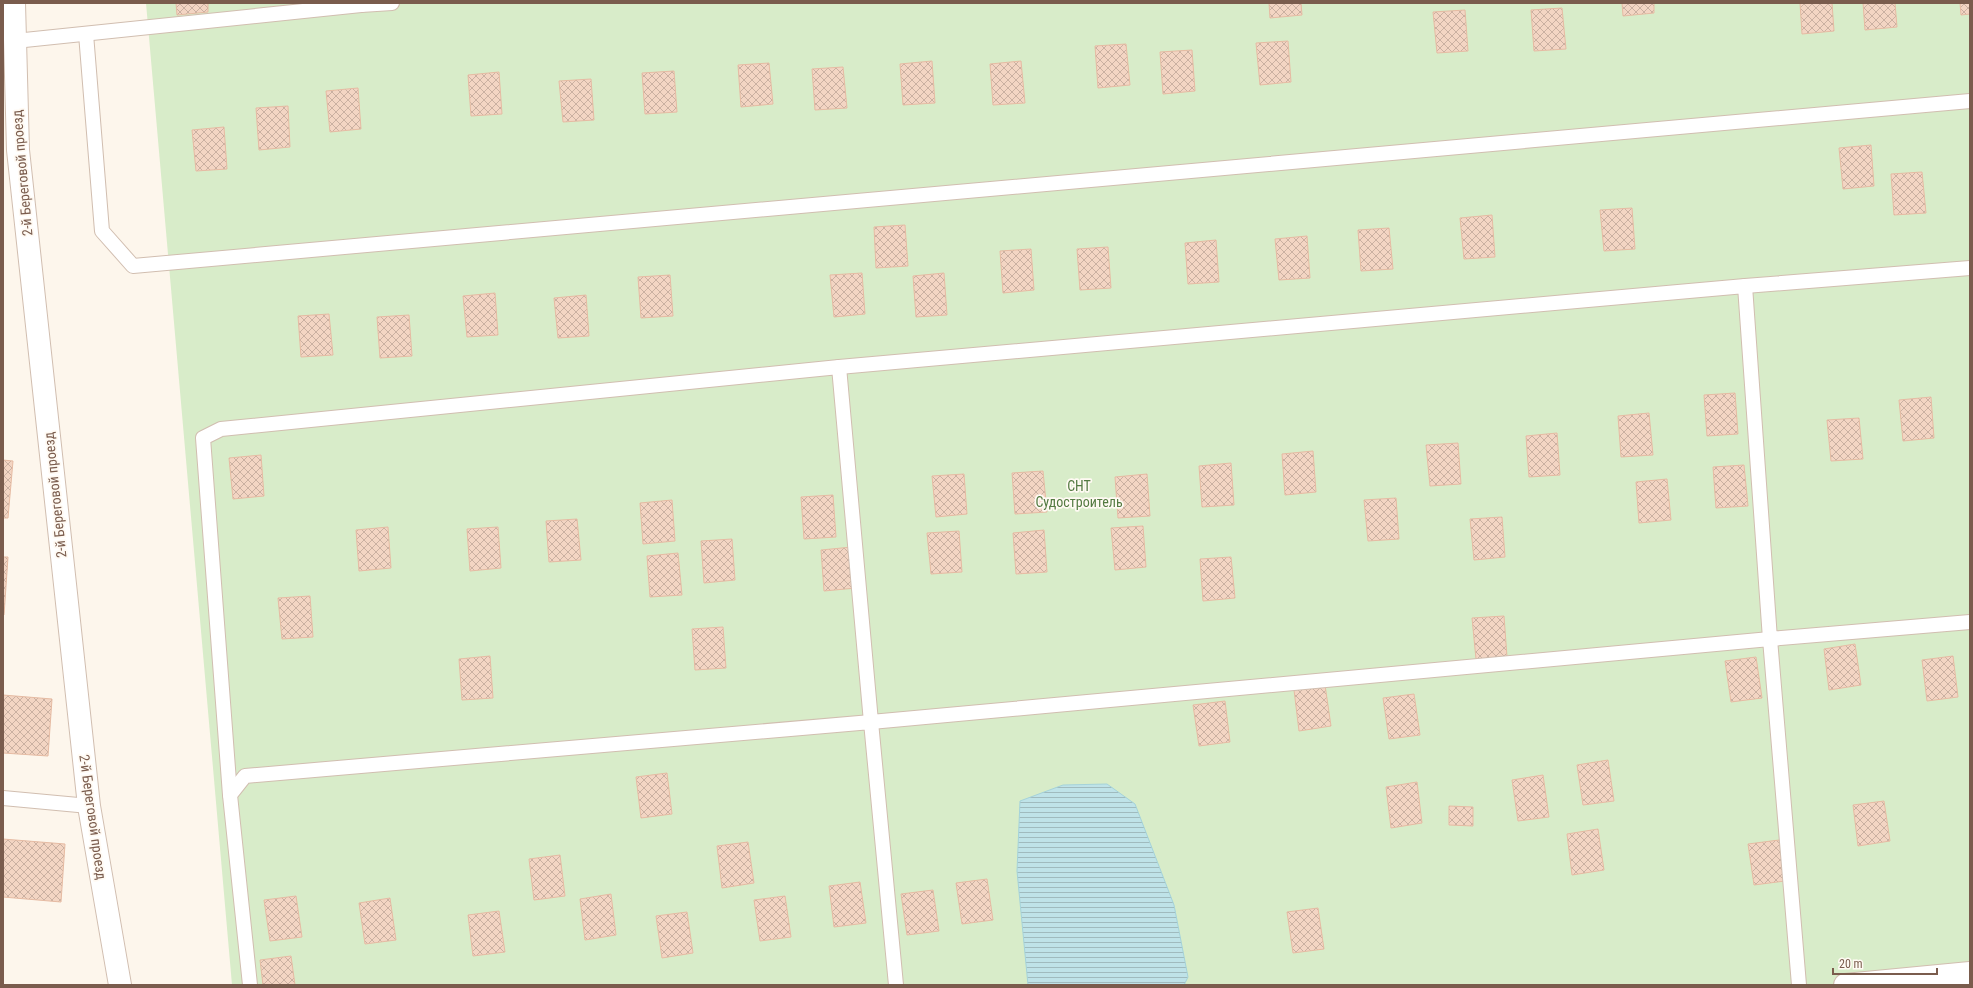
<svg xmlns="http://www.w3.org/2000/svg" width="1973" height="988" font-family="'Roboto Condensed',sans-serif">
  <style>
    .green { fill: #d8ecc9 }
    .water { fill: url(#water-rules); stroke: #a5d3da }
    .building { fill: url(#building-cross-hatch); stroke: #e6bba3 }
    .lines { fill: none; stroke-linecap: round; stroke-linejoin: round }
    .lane-casing { stroke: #d1beb0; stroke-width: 16 }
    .street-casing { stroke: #d1beb0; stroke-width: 24 }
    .lane { stroke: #fff; stroke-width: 14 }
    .street { stroke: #fff; stroke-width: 22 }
    .labels { text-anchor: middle; stroke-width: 3.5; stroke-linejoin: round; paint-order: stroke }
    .street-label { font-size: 14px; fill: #7a5c4d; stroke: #fffaf3 }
    .park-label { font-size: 14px; fill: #537a41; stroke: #fffaf3 }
  </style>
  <defs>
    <pattern id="water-rules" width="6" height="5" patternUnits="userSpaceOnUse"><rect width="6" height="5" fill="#bfe3e8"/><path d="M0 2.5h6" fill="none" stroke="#a0bbbe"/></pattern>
    <pattern id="building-cross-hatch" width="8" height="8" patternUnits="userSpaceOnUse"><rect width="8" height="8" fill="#f3d5c3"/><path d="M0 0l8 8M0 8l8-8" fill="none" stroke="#cab0a1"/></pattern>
  </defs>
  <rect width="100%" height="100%" fill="#fdf6ec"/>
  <polygon class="green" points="146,3 1970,3 1970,985 232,985"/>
  <polygon class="water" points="1107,784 1135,804 1174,905 1188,977 1184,985 1028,985 1017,871 1020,801 1063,785"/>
  <g class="building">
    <polygon points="176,3 208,3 208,12 177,15"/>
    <polygon points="1269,3 1301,3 1302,15 1270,18"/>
    <polygon points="1622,3 1654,3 1654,13 1623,16"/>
    <polygon points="1800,3 1832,3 1834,31 1802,34"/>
    <polygon points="1863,3 1895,3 1897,27 1865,30"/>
    <polygon points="1960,3 1970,3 1970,14 1961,15"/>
    <polygon points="1562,8 1566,49 1534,51 1531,10"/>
    <polygon points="1465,10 1468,51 1437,53 1433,12"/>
    <polygon points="1288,41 1291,82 1260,85 1256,43"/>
    <polygon points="1126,44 1130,85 1098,88 1095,46"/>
    <polygon points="1192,50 1195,91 1163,94 1160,52"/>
    <polygon points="932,61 935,103 903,105 900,64"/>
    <polygon points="1021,61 1025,103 993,105 990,64"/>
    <polygon points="769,63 773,104 741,107 738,65"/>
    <polygon points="843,67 847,108 815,110 812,69"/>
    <polygon points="674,71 677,112 645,114 642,73"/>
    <polygon points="499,72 502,114 471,116 468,75"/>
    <polygon points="591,79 594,120 563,122 559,81"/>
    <polygon points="358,88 361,129 330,132 326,91"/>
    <polygon points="288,106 290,147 259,150 256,108"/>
    <polygon points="224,127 227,169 196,171 192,130"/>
    <polygon points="1871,145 1874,186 1843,189 1839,148"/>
    <polygon points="1922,172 1926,213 1894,215 1891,174"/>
    <polygon points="1632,208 1635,249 1604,251 1600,210"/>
    <polygon points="1492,215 1495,257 1464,259 1460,218"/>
    <polygon points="905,225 908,266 876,268 874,227"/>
    <polygon points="1389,228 1393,269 1361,271 1358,230"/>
    <polygon points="1307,236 1310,278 1279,280 1275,239"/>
    <polygon points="1216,240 1219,282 1188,284 1185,243"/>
    <polygon points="1108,247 1111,288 1080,290 1077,249"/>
    <polygon points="1031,249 1034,290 1003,293 1000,251"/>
    <polygon points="862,273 865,314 834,317 830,275"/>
    <polygon points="944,273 947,315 916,317 913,276"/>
    <polygon points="670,275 673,316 641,318 638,277"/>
    <polygon points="495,293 498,335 467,337 463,296"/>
    <polygon points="586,295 589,336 558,338 554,298"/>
    <polygon points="329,314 333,355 301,357 298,316"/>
    <polygon points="409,315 412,356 380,358 377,317"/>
    <polygon points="1735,393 1738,434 1707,436 1704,395"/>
    <polygon points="1931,397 1934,438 1903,441 1899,400"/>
    <polygon points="1649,413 1653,455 1621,457 1618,416"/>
    <polygon points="1859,418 1863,459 1831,461 1827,420"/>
    <polygon points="1557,433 1560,475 1529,477 1526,436"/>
    <polygon points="1458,443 1461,484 1430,486 1426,445"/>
    <polygon points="1313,451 1316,492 1285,495 1282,454"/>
    <polygon points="261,455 264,496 233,499 229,458"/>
    <polygon points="3,460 13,461 8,518 3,518"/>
    <polygon points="1231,463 1234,505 1202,507 1199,466"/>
    <polygon points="1744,465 1748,506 1716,508 1713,467"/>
    <polygon points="1043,471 1047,512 1015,514 1012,473"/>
    <polygon points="964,474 967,514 936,517 932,476"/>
    <polygon points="1147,474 1150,516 1118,518 1115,477"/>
    <polygon points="1667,479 1671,520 1639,523 1636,482"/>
    <polygon points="833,495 836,537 804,539 801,497"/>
    <polygon points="1396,498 1399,539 1368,541 1364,500"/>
    <polygon points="672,500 675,541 643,544 640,503"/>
    <polygon points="1502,517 1505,557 1474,560 1470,519"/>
    <polygon points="577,519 581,560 549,562 546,521"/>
    <polygon points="1143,526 1146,567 1115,570 1111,528"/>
    <polygon points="388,527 391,568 359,571 356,530"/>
    <polygon points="498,527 501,568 470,571 467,529"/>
    <polygon points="1044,530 1047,572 1016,574 1013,533"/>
    <polygon points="959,531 962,572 931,574 927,533"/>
    <polygon points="732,539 735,580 704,583 701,541"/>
    <polygon points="852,547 856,588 824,591 821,550"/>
    <polygon points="678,553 682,595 650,597 647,556"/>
    <polygon points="3,557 8,557 4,615 3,615"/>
    <polygon points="1231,557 1235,598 1203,601 1200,559"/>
    <polygon points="310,596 313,637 282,639 278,598"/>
    <polygon points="1504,616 1507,657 1476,659 1472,618"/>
    <polygon points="723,627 726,668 695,670 692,629"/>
    <polygon points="1855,644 1861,685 1829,690 1824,649"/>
    <polygon points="490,656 493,698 462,700 459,659"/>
    <polygon points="1953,656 1958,697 1927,701 1922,660"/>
    <polygon points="1756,657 1762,698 1731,702 1725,661"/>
    <polygon points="1325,685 1331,726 1299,731 1294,690"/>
    <polygon points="1414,694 1420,735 1389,739 1383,698"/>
    <polygon points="3,695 52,699 48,756 3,753"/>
    <polygon points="1225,701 1230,742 1199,746 1193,705"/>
    <polygon points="1608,760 1614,801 1583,805 1577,765"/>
    <polygon points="667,773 672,814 641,818 636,777"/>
    <polygon points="1543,775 1549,817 1518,821 1512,780"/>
    <polygon points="1417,782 1422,823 1391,828 1386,787"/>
    <polygon points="1884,801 1890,841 1858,846 1853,805"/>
    <polygon points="1449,806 1473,807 1473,826 1449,825"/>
    <polygon points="1598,829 1604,870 1572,875 1567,834"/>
    <polygon points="3,839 65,844 61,902 3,897"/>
    <polygon points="1779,840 1785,881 1754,885 1748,844"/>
    <polygon points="748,842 754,883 722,888 717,846"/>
    <polygon points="560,855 565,896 534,900 529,859"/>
    <polygon points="987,879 993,920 962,924 956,883"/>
    <polygon points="860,882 866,923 834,927 829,886"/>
    <polygon points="933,890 939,931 907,935 901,894"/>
    <polygon points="611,894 616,935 585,940 580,899"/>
    <polygon points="296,896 302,937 270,941 264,900"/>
    <polygon points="785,896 791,937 760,941 754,900"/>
    <polygon points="390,898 396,940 365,944 359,903"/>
    <polygon points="1318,908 1324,949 1293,953 1287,912"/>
    <polygon points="499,911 505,952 473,956 468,915"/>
    <polygon points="687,912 693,953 662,958 656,916"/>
    <polygon points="291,956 295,985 263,985 260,960"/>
  </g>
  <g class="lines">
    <g class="lane-casing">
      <g id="lane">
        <polyline points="361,5 392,3"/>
        <polyline points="86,34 102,231 133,266 1970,101"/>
        <polyline points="15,41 361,5 362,3"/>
        <polyline points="1745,286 1970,268"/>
        <polyline points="839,367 1745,286 1770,639 1970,622"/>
        <polyline points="230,795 203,438 221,429 839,367 871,722 1770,639 1799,985"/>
        <polyline points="3,798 89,806"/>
        <polyline points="250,985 230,795 245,776 871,722 896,985"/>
      </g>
    </g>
    <g class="street-casing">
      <g id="street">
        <polyline points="14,3 18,150 89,806 120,985"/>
        <polyline points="1845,985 1970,973"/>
      </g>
    </g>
    <use href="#lane" class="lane"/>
    <use href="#street" class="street"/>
  </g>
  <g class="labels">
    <g class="street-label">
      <text transform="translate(22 173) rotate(-95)" y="5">2-й Береговой проезд</text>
      <text transform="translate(55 495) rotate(-96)" y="5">2-й Береговой проезд</text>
      <text transform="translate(93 817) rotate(82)" y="5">2-й Береговой проезд</text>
    </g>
    <g class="park-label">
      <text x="1079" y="491">СНТ<tspan x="1079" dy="16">Судостроитель</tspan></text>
    </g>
  </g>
  <rect width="1973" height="988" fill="none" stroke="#7a5c4d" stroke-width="8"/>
  <path d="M1833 968v6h104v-6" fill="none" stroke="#7a5c4d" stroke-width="2"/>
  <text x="1839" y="968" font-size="12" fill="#7a5c4d" stroke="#fffaf3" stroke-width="3" paint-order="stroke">20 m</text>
</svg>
